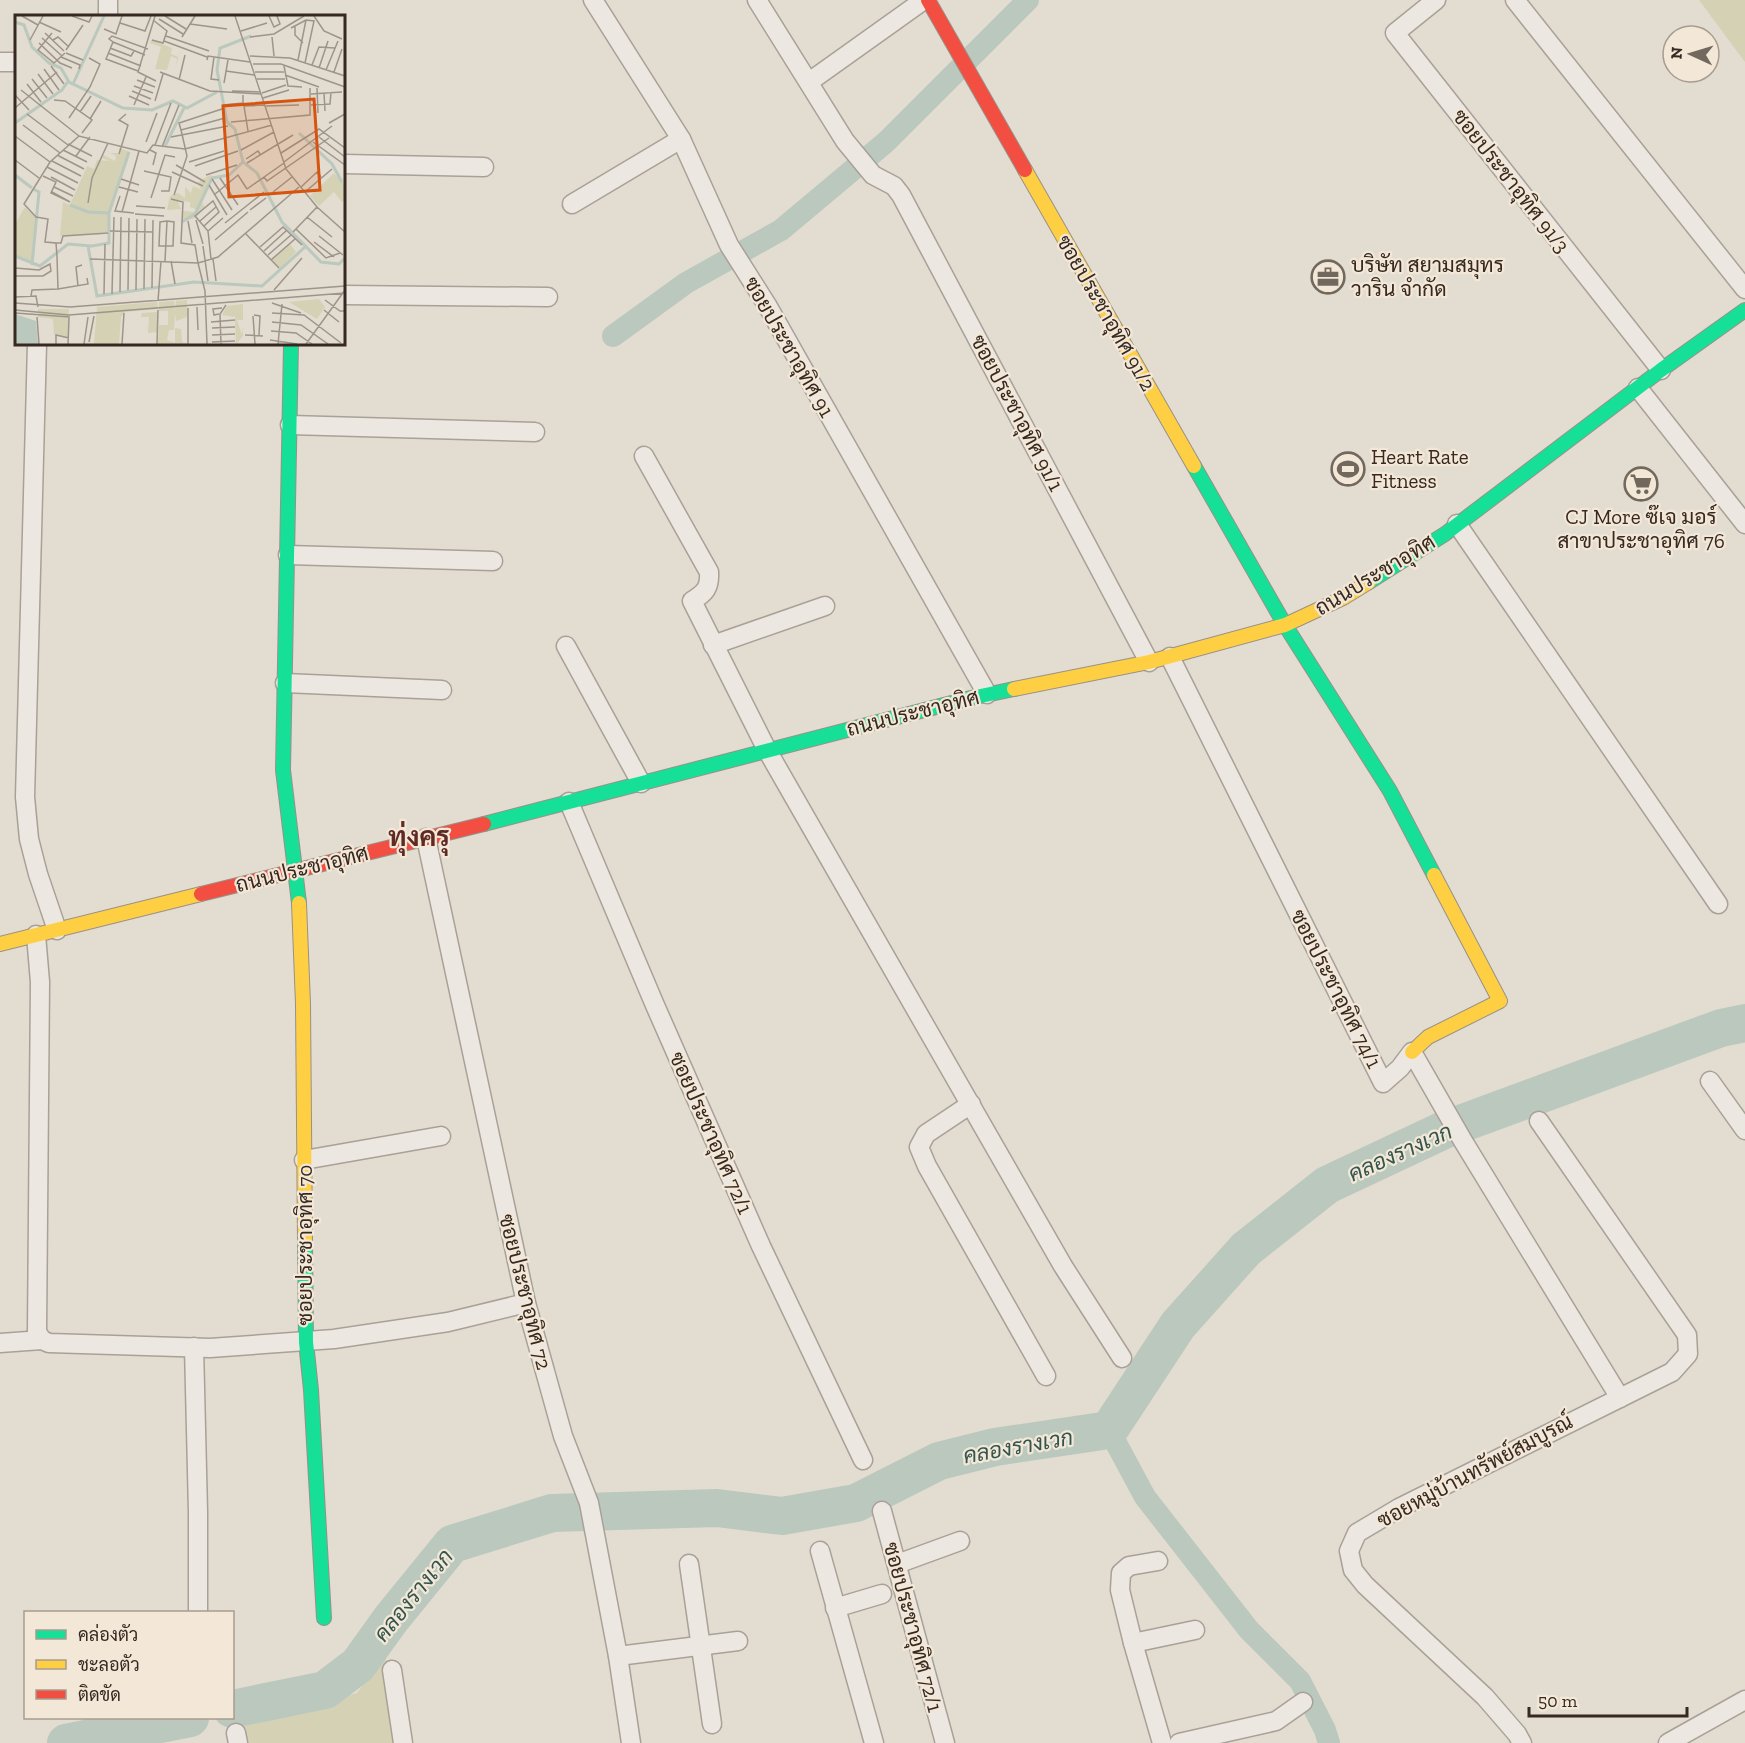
<svg xmlns="http://www.w3.org/2000/svg" width="1745" height="1743" font-family="'Zilla Slab',Sarabun,serif">
  <style>
    .green { fill: #d4d1b4 }
    .lines { fill: none; stroke-linecap: round; stroke-linejoin: round }
    .canal { stroke: #bac8be; stroke-width: 22 }
    .river { stroke: #bac8be; stroke-width: 38 }
    .street-casing { stroke: #a9a198; stroke-width: 21 }
    .fast-casing { stroke: #989188; stroke-width: 16 }
    .slow-casing { stroke: #989188; stroke-width: 16 }
    .jam-casing { stroke: #989188; stroke-width: 16 }
    .street { stroke: #ece7e1; stroke-width: 18 }
    .fast { stroke: #16e098; stroke-width: 14 }
    .slow { stroke: #ffcf43; stroke-width: 14 }
    .jam { stroke: #f24e42; stroke-width: 14 }
    .labels { text-anchor: middle; stroke-width: 4.5; stroke-linejoin: round; paint-order: stroke }
    .street-label { font-size: 21px; fill: #372921; stroke: #f3e8d7 }
    .poi-label { font-size: 21px; fill: #372921; stroke: #f3e8d7; text-anchor: start }
    .water-label { font-size: 22px; font-style: italic; fill: #32554f; stroke: #f3e8d7 }
    .district-label { font-size: 27px; font-weight: bold; fill: #602a24; stroke: #f3e8d7 }
    .inset-river { fill: none; stroke: #bac8be; stroke-width: 3 }
    .inset-road { fill: none; stroke: #9e948a; stroke-width: 1.5 }
    .view { fill: #d6540e; fill-opacity: 0.15; stroke: #d6540e; stroke-width: 3 }
    .inset-edge { fill: none; stroke: #372921; stroke-width: 3 }
  </style>
  <rect width="100%" height="100%" fill="#e3dcd0"/>
  <g class="green">
    <polygon points="1699,0 1745,0 1745,62"/>
    <polygon points="385,1656 398,1743 247,1743 241,1722 357,1693"/>
  </g>
  <g class="lines">
    <g class="canal">
      <polyline points="613,336 686,283 781,230 886,142 1028,0"/>
      <polyline points="1109,1430 1145,1497 1249,1630 1300,1681 1325,1730 1329,1743"/>
    </g>
    <g class="river">
      <polyline points="232,1709 325,1690 358,1665 391,1619 452,1544 552,1513 717,1508 782,1516 856,1503 939,1461 995,1447 1109,1430 1178,1325 1246,1249 1327,1185 1444,1130 1721,1028 1745,1023"/>
      <polyline points="66,1743 190,1718"/>
    </g>
    <g class="street-casing">
      <g id="street">
        <polyline points="593,0 681,139 729,245 767,305 987,694"/>
        <polyline points="757,0 845,141 873,175 894,186 901,195 1149,662"/>
        <polyline points="1436,0 1395,33 1661,370"/>
        <polyline points="1515,0 1745,289"/>
        <polyline points="108,16 108,0"/>
        <polyline points="0,62 16,62"/>
        <polyline points="809,82 924,0"/>
        <polyline points="344,164 484,167"/>
        <polyline points="572,204 681,139"/>
        <polyline points="344,295 548,297"/>
        <polyline points="37,344 25,797 29,839 38,874 57,930"/>
        <polyline points="1638,388 1745,524"/>
        <polyline points="290,425 535,432"/>
        <path d="M 644,456 L 709,572 C 710,588 705,593 692,601 L 767,750 L 1063,1266 L 1122,1358"/>
        <polyline points="1457,524 1718,904"/>
        <polyline points="288,555 493,561"/>
        <polyline points="713,645 825,606"/>
        <polyline points="566,646 641,783"/>
        <polyline points="1170,657 1383,1083 1400,1068 1412,1052 1463,1141 1620,1398"/>
        <polyline points="285,683 442,690"/>
        <polyline points="569,802 654,1003 761,1246 863,1460"/>
        <polyline points="426,838 526,1303 563,1436 589,1503 618,1656 631,1743"/>
        <polyline points="36,935 40,982 37,1332 42,1340 49,1343 210,1348 334,1339 448,1322 526,1303"/>
        <polyline points="1710,1081 1745,1130"/>
        <polyline points="971,1104 926,1134 919,1147 927,1166 1046,1376"/>
        <polyline points="304,1160 441,1136"/>
        <polyline points="0,1343 42,1340"/>
        <polyline points="194,1347 198,1512 198,1612"/>
        <polyline points="882,1511 945,1743"/>
        <polyline points="820,1551 874,1743"/>
        <polyline points="1158,1561 1129,1566 1121,1573 1120,1590 1133,1643 1162,1743"/>
        <polyline points="689,1564 712,1724"/>
        <polyline points="897,1564 960,1541"/>
        <polyline points="835,1608 882,1594"/>
        <polyline points="1133,1643 1195,1630"/>
        <polyline points="618,1656 738,1641"/>
        <polyline points="392,1670 403,1743"/>
        <polyline points="236,1733 238,1743"/>
        <polyline points="1179,1743 1276,1721 1303,1702"/>
        <polyline points="1522,1743 1517,1734 1485,1697 1365,1585 1353,1570 1349,1551 1357,1533 1399,1508 1672,1372 1688,1354 1687,1335 1539,1121"/>
        <polyline points="1668,1743 1745,1700"/>
      </g>
    </g>
    <g class="fast-casing">
      <g id="fast">
        <polyline points="291,344 283,770 299,903"/>
        <polyline points="1194,466 1285,625 1390,791 1434,875"/>
        <polyline points="1369,582 1445,534 1661,370 1745,310"/>
        <polyline points="484,824 971,698 1014,689"/>
        <polyline points="305,1240 306,1342 311,1390 324,1618"/>
      </g>
    </g>
    <g class="slow-casing">
      <g id="slow">
        <polyline points="1025,170 1194,466"/>
        <polyline points="1014,689 1149,662 1285,625 1343,598 1369,582"/>
        <polyline points="299,903 303,1004 305,1240"/>
        <polyline points="0,944 201,894"/>
        <polyline points="1412,1052 1428,1037 1500,1001 1434,875"/>
      </g>
    </g>
    <g class="jam-casing">
      <g id="jam">
        <polyline points="928,0 1025,170"/>
        <polyline points="201,894 484,824"/>
      </g>
    </g>
    <use href="#street" class="street"/>
    <use href="#fast" class="fast"/>
    <use href="#slow" class="slow"/>
    <use href="#jam" class="jam"/>
  </g>
  <defs>
    <g id="office-ring" transform="scale(1.725)"><circle r="9.5" fill="#f3e8d7" stroke="#73685e" stroke-width="1.5"/><path d="M-6-3h4V-5.5h4V-3h4V5H-6ZM-1-4.5V-3h2v-1.5ZM-6 0V1H6V0Z" fill="#73685e"/></g>
    <g id="stadium-ring" transform="scale(1.725)"><circle r="9.5" fill="#f3e8d7" stroke="#73685e" stroke-width="1.5"/><path d="M0-5a6.5 5 0 1 0 0 10a6.5 5 0 1 0 0-10ZM-3.5-1.8h7v3.6h-7Z" fill="#73685e"/></g>
    <g id="supermarket-ring" transform="scale(1.725)"><circle r="9.5" fill="#f3e8d7" stroke="#73685e" stroke-width="1.5"/><path d="M-6-5.5h2.5l.6 2H6L4.5 2H-2.5L-4.4-4H-6ZM-1.5 3.2a1.3 1.3 0 1 0 .1 0ZM3 3.2a1.3 1.3 0 1 0 .1 0Z" fill="#73685e"/></g>
  </defs>
  <g fill-rule="evenodd">
    <use href="#office-ring" x="1328" y="277"/>
    <use href="#stadium-ring" x="1348" y="469"/>
    <use href="#supermarket-ring" x="1641" y="484"/>
  </g>
  <g class="labels">
    <g class="street-label">
      <text transform="translate(1511 181) rotate(52)" y="7">ซอยประชาอุทิศ 91/3</text>
      <text transform="translate(1106 313) rotate(60)" y="7">ซอยประชาอุทิศ 91/2</text>
      <text transform="translate(789 347) rotate(60)" y="7">ซอยประชาอุทิศ 91</text>
      <text transform="translate(1017 413) rotate(62)" y="7">ซอยประชาอุทิศ 91/1</text>
      <text transform="translate(1375 575) rotate(-31)" y="7">ถนนประชาอุทิศ</text>
      <text transform="translate(913 713) rotate(-14)" y="7">ถนนประชาอุทิศ</text>
      <text transform="translate(302 869) rotate(-14)" y="7">ถนนประชาอุทิศ</text>
      <text transform="translate(1336 989) rotate(63)" y="7">ซอยประชาอุทิศ 74/1</text>
      <text transform="translate(711 1133) rotate(66)" y="7">ซอยประชาอุทิศ 72/1</text>
      <text transform="translate(305 1245) rotate(-90)" y="7">ซอยประชาอุทิศ 70</text>
      <text transform="translate(525 1292) rotate(76)" y="7">ซอยประชาอุทิศ 72</text>
      <text transform="translate(1475 1471) rotate(-28)" y="7">ซอยหมู่บ้านทรัพย์สมบูรณ์</text>
      <text transform="translate(913 1627) rotate(75)" y="7">ซอยประชาอุทิศ 72/1</text>
    </g>
    <g class="poi-label">
      <text x="1351" y="272">บริษัท สยามสมุทร<tspan x="1351" dy="24">วาริน จำกัด</tspan></text>
      <text x="1371" y="464">Heart Rate<tspan x="1371" dy="24">Fitness</tspan></text>
      <text x="1641" y="524" text-anchor="middle">CJ More ซ๊เจ มอร์<tspan x="1641" dy="24">สาขาประชาอุทิศ 76</tspan></text>
    </g>
    <g class="water-label">
      <text transform="translate(1400 1152) rotate(-24)" y="8">คลองรางเวก</text>
      <text transform="translate(1018 1446) rotate(-10)" y="8">คลองรางเวก</text>
      <text transform="translate(413 1595) rotate(-51)" y="8">คลองรางเวก</text>
    </g>
    <g class="district-label">
      <text x="419" y="846">ทุ่งครุ</text>
    </g>
  </g>
  <g transform="translate(15 15)">
    <rect width="330" height="330" fill="#e3dcd0"/>
    <path d="M 136,25 L 157,33 L 156,39 L 163,42 L 165,36 L 161,52 L 162,44 L 156,41 L 152,55 L 140,54 L 146,32 L 135,28 ZM 104,133 L 115,137 L 94,199 L 93,217 L 45,221 L 48,187 L 55,190 L 72,151 L 79,154 L 82,145 L 95,146 L 87,143 L 88,140 L 100,146 L 101,141 L 95,138 L 104,138 ZM 319,158 L 330,170 L 330,184 L 327,187 L 319,177 L 304,191 L 295,181 ZM 195,160 L 198,162 L 187,188 L 190,192 L 181,203 L 168,206 L 168,196 L 180,197 L 178,202 L 183,195 L 175,192 L 175,187 L 162,185 L 166,194 L 152,195 L 155,181 L 163,178 L 170,183 L 170,172 L 176,178 L 178,171 L 187,175 L 182,168 ZM 10,192 L 21,203 L 16,248 L 0,240 L 0,209 ZM 275,229 L 281,237 L 265,253 L 257,245 ZM 304,284 L 310,292 L 302,304 L 274,287 ZM 172,285 L 172,302 L 161,306 L 160,298 L 159,315 L 154,315 L 152,325 L 160,328 L 160,313 L 166,314 L 167,327 L 173,329 L 143,329 L 144,310 L 153,310 L 153,296 L 144,296 L 144,287 L 159,286 L 160,296 L 161,286 ZM 142,287 L 143,294 L 110,297 L 106,302 L 104,329 L 79,329 L 82,292 ZM 228,289 L 228,305 L 222,305 L 227,320 L 228,311 L 228,321 L 221,329 L 220,302 L 207,300 L 212,291 ZM 23,294 L 54,294 L 53,322 L 39,319 L 38,304 L 23,302 ZM 143,297 L 142,317 L 133,318 L 134,302 L 126,302 L 127,298 Z" fill="#d4d1b4"/>
    <path d="M 0,299 L 21,306 L 23,329 L 0,329 Z" fill="#bac8be"/>
    <path class="inset-river" d="M 0,7 L 9,10 L 17,32 L 34,48 L 46,53 L 54,67 L 108,93 L 137,95 L 158,86 L 172,93 L 202,77M 236,21 L 205,33 L 202,55 L 212,107 L 220,114 L 228,147 L 242,158 L 267,207 L 306,247 L 324,249 L 330,243M 58,69 L 89,1M 0,108 L 47,75 L 54,65M 284,118 L 317,149 L 327,167M 150,131 L 169,93M 0,160 L 17,173M 55,190 L 73,197 L 94,198M 167,207 L 180,199 L 197,163 L 214,160 L 228,147M 73,231 L 82,281 L 179,267 L 247,271 L 290,232M 0,241 L 25,251 L 53,229 L 77,231 L 94,228 L 94,198 L 114,137M 17,250 L 24,177 L 18,174"/>
    <path class="inset-road" d="M 7,1 L 23,10M 57,1 L 74,7 L 77,1M 140,1 L 123,57 L 141,66M 150,1 L 171,14M 220,1 L 271,154 L 302,192 L 330,217M 254,1 L 259,12 L 265,9 L 262,1M 299,1 L 309,16 L 327,24M 144,4 L 168,19M 24,7 L 46,17M 105,8 L 130,16 L 136,1M 175,9 L 212,14M 280,10 L 280,20 L 288,28M 276,13 L 291,5 L 299,6 L 290,48M 89,14 L 101,19 L 107,1M 226,16 L 252,8M 30,18 L 49,36M 37,18 L 23,35 L 39,48 L 50,38M 151,21 L 194,36M 167,22 L 180,1M 235,22 L 259,19 L 289,1M 257,22 L 259,41M 27,23 L 47,41M 15,25 L 28,1M 38,25 L 43,22 L 54,32M 137,25 L 148,28 L 152,16 L 138,5M 149,26 L 192,42M 98,27 L 130,40M 24,28 L 45,48 L 57,53M 95,33 L 116,41 L 119,36M 51,35 L 68,10M 51,38 L 68,45M 93,38 L 126,51M 235,41 L 275,43 L 330,61M 46,42 L 65,50 L 64,54M 199,42 L 196,64 L 204,65M 192,45 L 193,41 L 235,47M 283,45 L 291,5M 238,49 L 266,49 L 330,72M 297,50 L 304,32 L 320,33M 36,51 L 49,69M 269,51 L 273,71 L 287,72M 304,53 L 313,26M 29,54 L 44,75M 311,55 L 323,26M 123,56 L 91,44 L 98,27 L 94,24 L 97,21 L 133,34M 211,56 L 239,60M 145,57 L 195,76 L 246,79M 240,57 L 269,57M 319,57 L 327,34M 23,59 L 38,79M 270,60 L 304,72M 17,64 L 32,83M 242,64 L 270,64M 122,65 L 140,72M 164,65 L 170,40M 209,68 L 213,45M 12,69 L 26,87M 119,71 L 138,78M 302,73 L 303,98M 6,75 L 64,121M 117,76 L 136,84M 217,76 L 245,77M 247,78 L 271,70M 309,78 L 310,96M 296,79 L 327,77M 0,80 L 14,95M 114,81 L 134,90M 248,83 L 274,75M 39,85 L 50,86 L 77,105 L 67,118M 140,86 L 148,59M 119,90 L 131,62M 208,90 L 228,88 L 228,80M 296,90 L 315,89 L 316,77M 251,91 L 284,90M 0,93 L 42,57M 65,97 L 76,81M 12,99 L 53,130M 54,103 L 75,72 L 85,49 L 74,43M 75,104 L 86,86M 216,107 L 295,100 L 295,73M 314,108 L 330,99M 8,110 L 45,138M 166,115 L 164,108 L 207,94M 233,116 L 229,91 L 250,90M 0,121 L 35,147M 156,122 L 213,111M 304,122 L 330,142M 131,127 L 142,98M 298,127 L 330,150M 53,129 L 77,141M 140,130 L 156,88M 147,132 L 164,90M 48,135 L 72,147M 135,135 L 141,138 L 138,150M 226,135 L 259,117M 266,138 L 304,114 L 330,133M 104,139 L 113,110 L 104,105 L 111,99M 42,140 L 69,154M 61,141 L 75,122M 231,144 L 243,136 L 245,139M 0,145 L 24,163M 37,146 L 66,161M 174,147 L 209,136M 269,147 L 317,111M 232,148 L 278,120M 161,150 L 190,167M 180,151 L 223,136M 32,152 L 63,168M 129,156 L 156,162 L 154,176 L 146,176M 157,157 L 188,171M 191,160 L 222,150M 28,161 L 41,167 L 36,178 L 55,187 L 37,177M 36,162 L 60,175M 249,162 L 252,166 L 314,123M 205,163 L 223,190M 106,164 L 124,170M 197,164 L 217,195M 194,170 L 212,200M 39,172 L 58,181M 104,172 L 123,177M 286,172 L 302,157 L 306,162M 232,174 L 269,148M 258,177 L 277,162M 290,177 L 317,154M 159,180 L 172,141 L 166,115 L 210,103M 199,180 L 223,160 L 232,174M 105,181 L 100,196 L 119,198M 136,183 L 150,140 L 160,142M 73,188 L 77,163 L 93,128M 121,191 L 150,193M 235,195 L 251,183M 107,197 L 124,136M 120,199 L 149,201M 292,202 L 317,222M 181,205 L 188,229M 152,206 L 159,207 L 158,231 L 144,231 L 145,207 ZM 173,206 L 177,228M 185,206 L 201,192M 210,208 L 249,177M 189,211 L 204,197 L 198,186 L 180,201 L 193,216 L 196,244M 281,214 L 311,243 L 325,238M 95,216 L 138,217M 193,216 L 208,203M 278,217 L 302,192M 231,219 L 264,253M 304,221 L 328,240M 200,225 L 233,197M 299,227 L 319,242M 41,228 L 46,228 L 48,221 L 93,218M 188,231 L 193,266M 245,232 L 268,212 L 287,230M 249,236 L 272,215M 253,240 L 276,220M 75,244 L 183,248 L 180,230 L 166,228 L 168,187 L 156,184M 198,244 L 201,266M 256,245 L 280,224M 150,246 L 152,206M 156,246 L 160,269M 0,253 L 24,255 L 35,249 L 36,256 L 28,261 L 0,261M 63,271 L 61,252 L 67,250M 137,273 L 138,205M 43,274 L 73,269 L 72,263M 129,274 L 130,204M 113,275 L 114,203M 121,275 L 122,204M 259,275 L 287,243M 105,277 L 106,202M 89,279 L 90,229M 97,279 L 99,202M 16,281 L 17,275 L 43,274 L 42,241 L 41,228 L 30,227 L 33,204 L 21,202 L 9,189 L 35,147 L 64,121 L 132,138 L 138,130 L 170,134 L 257,110M 0,282 L 21,281 L 23,292M 310,285 L 325,296 L 330,296M 143,286 L 146,246M 0,288 L 55,292 L 330,271M 257,288 L 286,298M 182,292 L 183,315M 173,293 L 173,329M 0,295 L 54,300 L 330,278M 309,295 L 324,307M 0,298 L 55,302M 257,298 L 289,300 L 326,328M 204,299 L 199,300 L 198,294 L 207,293M 239,300 L 245,301 L 244,320M 238,301 L 240,329M 22,302 L 24,329M 196,307 L 220,305M 257,307 L 286,310 L 313,329M 197,313 L 220,312M 256,316 L 281,318 L 297,329M 197,320 L 220,319M 230,320 L 248,321M 255,325 L 282,329M 74,327 L 79,301M 197,327 L 220,326M 41,329 L 41,320 L 54,323M 53,329 L 54,303M 69,329 L 73,302M 107,329 L 109,298M 142,329 L 143,295M 192,329 L 190,276 L 183,248 L 203,242 L 284,172M 206,329 L 205,299 L 211,290M 263,329 L 267,289M 291,329 L 330,275"/>
    <path class="view" d="M 299,84 L 305,175 L 214,182 L 208,91 Z"/>
    <rect width="330" height="330" class="inset-edge"/>
  </g>
  <rect x="24" y="1611" width="210" height="108" fill="#f3e8d7" stroke="#a89c8e" stroke-width="1.5"/>
  <rect x="36" y="1630" width="30" height="9" fill="#16e098" stroke="#a89c8e" stroke-width="1.5"/>
  <text x="78" y="1641" font-size="18" fill="#372921">คล่องตัว</text>
  <rect x="36" y="1660" width="30" height="9" fill="#ffcf43" stroke="#a89c8e" stroke-width="1.5"/>
  <text x="78" y="1671" font-size="18" fill="#372921">ชะลอตัว</text>
  <rect x="36" y="1690" width="30" height="9" fill="#f24e42" stroke="#a89c8e" stroke-width="1.5"/>
  <text x="78" y="1701" font-size="18" fill="#372921">ติดขัด</text>
  <g transform="translate(1691 54) rotate(274)"><circle r="28" fill="#f3e8d7" stroke="#a89c8e" stroke-width="1.5"/>
  <path d="M0-4.5L10 22L0 15L-10 22Z" fill="#73685e"/>
  <text y="-9" font-size="16" font-weight="bold" text-anchor="middle" fill="#372921">N</text>
  </g>
  <path d="M1529 1707v9h158v-9" fill="none" stroke="#372921" stroke-width="3"/>
  <text x="1538" y="1707" font-size="18" fill="#372921" stroke="#f3e8d7" stroke-width="4.5" paint-order="stroke">50 m</text>
</svg>
